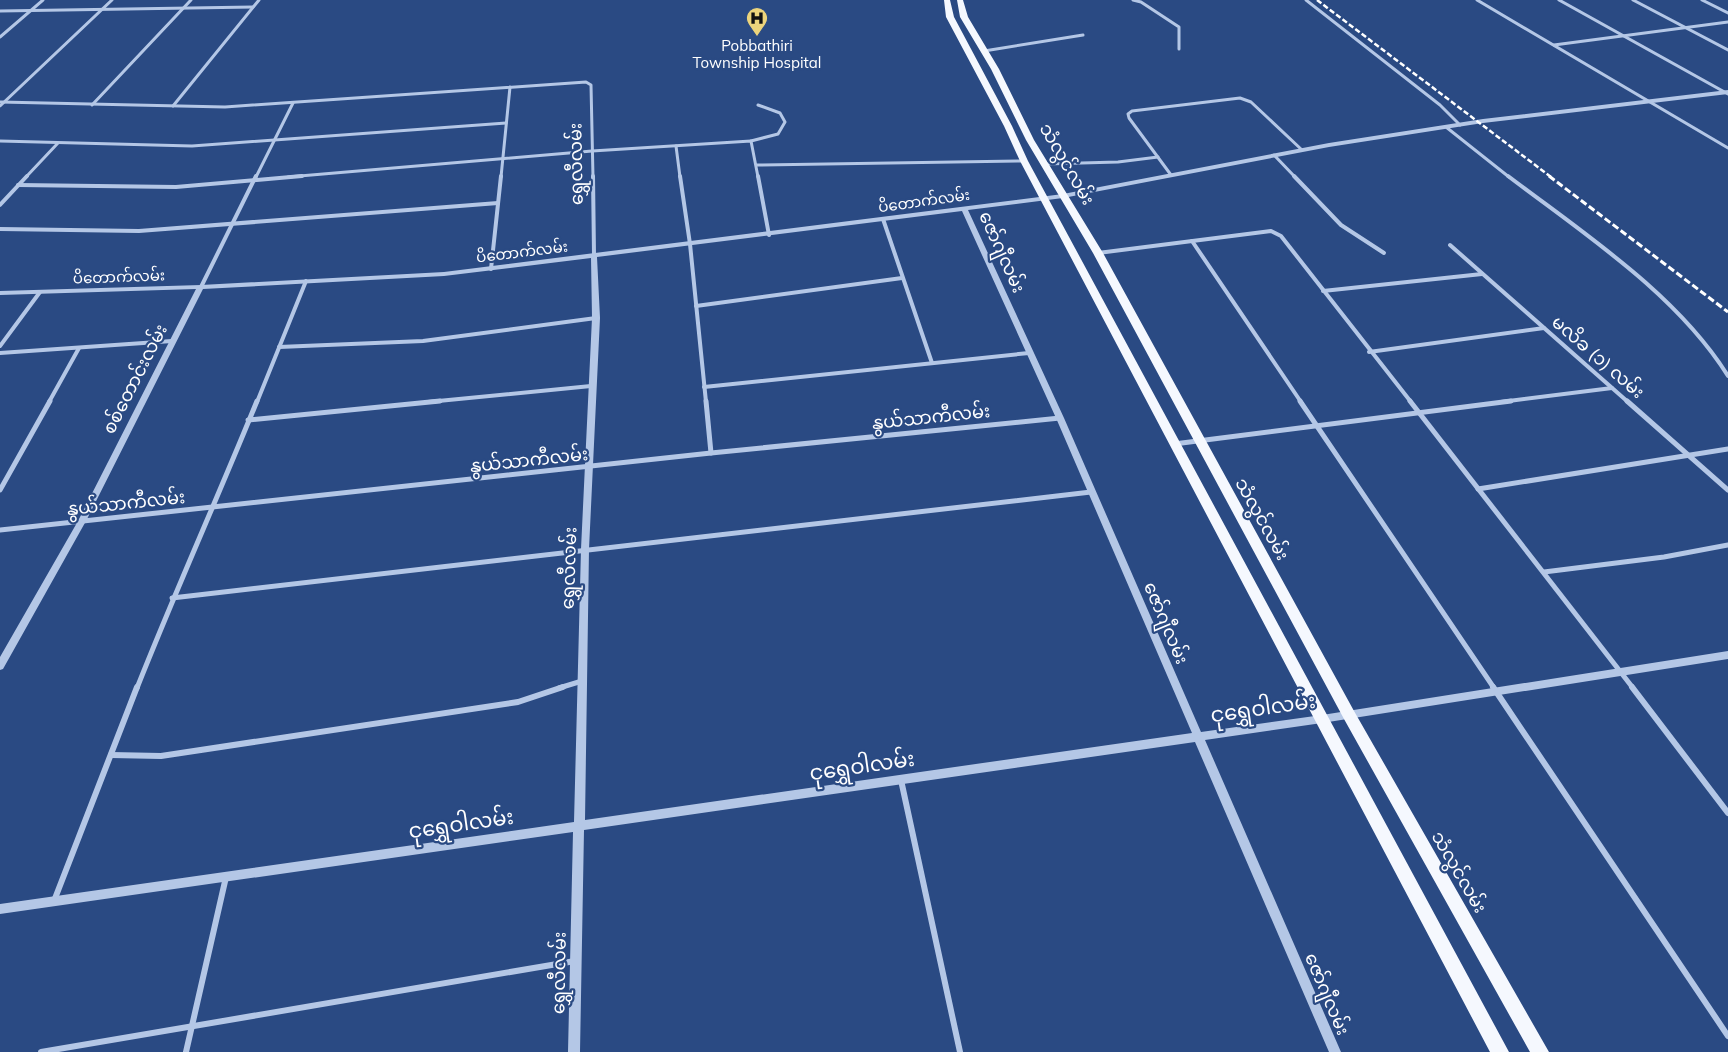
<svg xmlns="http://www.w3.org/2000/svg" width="1728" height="1052" font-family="Mulish,'Noto Sans Myanmar',sans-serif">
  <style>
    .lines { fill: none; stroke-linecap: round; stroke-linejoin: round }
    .minor-far3 { stroke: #b4c7e6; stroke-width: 3 }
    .minor-far2 { stroke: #b4c7e6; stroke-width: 4 }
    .minor-far1 { stroke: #b4c7e6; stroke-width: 5 }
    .minor { stroke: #b4c7e6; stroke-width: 6 }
    .tertiary { fill: #b4c7e6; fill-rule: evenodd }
    .primary { fill: #f5f8fe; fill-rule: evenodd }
    .rail-far1 { stroke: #fff; stroke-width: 2.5; stroke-dasharray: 5.5 2.5; stroke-linecap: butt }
    .rail { stroke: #fff; stroke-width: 3; stroke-dasharray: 7 3; stroke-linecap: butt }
    .labels { text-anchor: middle; stroke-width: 4.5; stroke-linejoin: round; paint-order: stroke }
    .far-poi-label { font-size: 15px; fill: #fff; stroke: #2a4a83 }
    .far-street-label { font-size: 15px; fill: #fff; stroke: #2a4a83 }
    .street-label { font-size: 18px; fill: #fff; stroke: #2a4a83 }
    .near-street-label { font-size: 21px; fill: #fff; stroke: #2a4a83 }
  </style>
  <rect width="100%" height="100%" fill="#2a4a83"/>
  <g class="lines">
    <g class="minor-far3">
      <polyline points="1133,0 1141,2 1179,27 1179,49"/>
      <polyline points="1306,0 1440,105 1460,125"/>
      <polyline points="1477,0 1728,148"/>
      <polyline points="1559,0 1728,94"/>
      <polyline points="1633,0 1728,50"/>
      <polyline points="1702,0 1728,13"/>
      <polyline points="0,11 253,7"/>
      <polyline points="0,37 43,0"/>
      <polyline points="1554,45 1728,22"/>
      <polyline points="984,51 1083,35"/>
      <polyline points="0,102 225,107 586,82 591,85 593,177"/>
      <polyline points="92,105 191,0"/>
      <polyline points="0,106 112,0"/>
      <polyline points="173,106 259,0"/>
      <polyline points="1446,127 1509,177"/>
      <polyline points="0,141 192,146 506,123"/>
      <polyline points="751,141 778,134 785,122 780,113 758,105"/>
      <polyline points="676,146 680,177"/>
      <polyline points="1274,155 1295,177"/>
      <polyline points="1045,164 1118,162 1158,157"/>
      <polyline points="757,165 1024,161"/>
      <polyline points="1171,175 1129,118 1128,114 1132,111 1240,98 1251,102 1302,150"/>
      <polyline points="26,177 58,143"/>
      <polyline points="256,177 293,103"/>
      <polyline points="288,177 592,151 751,141 758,177"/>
      <polyline points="501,177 510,87"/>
    </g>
    <g class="minor-far2">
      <polyline points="593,176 594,255"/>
      <polyline points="680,176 690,244 706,402"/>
      <polyline points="758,176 769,235"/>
      <polyline points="1294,176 1341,225 1384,253"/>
      <path d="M 1508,176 C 1583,233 1677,294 1728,376"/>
      <polyline points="18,185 176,187 302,176"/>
      <polyline points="0,205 27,176"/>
      <polyline points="883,219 932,363"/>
      <polyline points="0,229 139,231 498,203"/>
      <polyline points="1192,241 1301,402"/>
      <polyline points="1450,245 1628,402"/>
      <polyline points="1098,253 1271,231 1281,236 1411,402"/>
      <polyline points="491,269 501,176"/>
      <polyline points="201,287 256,176"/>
      <polyline points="1323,291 1482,274"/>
      <polyline points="696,306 902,278"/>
      <polyline points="0,346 40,292"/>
      <polyline points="279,347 423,341 596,318"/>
      <polyline points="1369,352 1544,328"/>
      <polyline points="0,353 172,341"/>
      <polyline points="704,387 1029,353"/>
      <polyline points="49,402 79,348"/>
      <polyline points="257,402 306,281"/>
      <polyline points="428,402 591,386"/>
      <polyline points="1501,402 1612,388"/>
    </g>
    <g class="minor-far1">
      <polyline points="706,401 711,453"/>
      <polyline points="1300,401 1494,688"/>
      <polyline points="1410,401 1633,688"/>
      <polyline points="1627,401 1728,490"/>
      <polyline points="248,420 440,401"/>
      <polyline points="1174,444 1511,401"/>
      <polyline points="1478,489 1728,449"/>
      <polyline points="0,490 50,401"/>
      <polyline points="0,530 711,453 1060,418"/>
      <polyline points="1544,572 1664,557 1728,545"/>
      <polyline points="172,598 1091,492"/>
      <path d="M 137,688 C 175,592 218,497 257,401"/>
      <polyline points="559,688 582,681"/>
    </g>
    <g class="minor">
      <polyline points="1493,687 1728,1036"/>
      <polyline points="1632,687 1728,813"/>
      <polyline points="111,755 161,756 518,702 563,687"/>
      <polyline points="901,780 960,1052"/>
      <polyline points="54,901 137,687"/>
      <polyline points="41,1052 575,961"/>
      <polyline points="186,1052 226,877"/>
    </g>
    <path class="tertiary" d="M 1728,90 L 1728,94 L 1483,123 L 1329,147 L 1063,198 L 968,210 L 1064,418 L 1201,732 L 1322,715 L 1728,651 L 1728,659 L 1322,723 L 1205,740 L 1341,1052 L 1329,1052 L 1195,742 L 584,830 L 580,1052 L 568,1052 L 573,832 L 0,914 L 0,904 L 574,822 L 581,549 L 592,318 L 591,258 L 444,276 L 203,289 L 86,521 L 3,669 L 0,670 L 0,657 L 78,521 L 196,289 L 0,295 L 0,291 L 201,285 L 444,272 L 1063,194 L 1329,143 L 1483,119 ZM 962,211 L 1056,418 L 1192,733 L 585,820 L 589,549 L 600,318 L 597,257 Z"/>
    <g class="primary">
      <polygon points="944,0 950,0 954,17 1012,126 1028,161 1509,1052 1490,1052 1020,161 1004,126 946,17"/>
      <polygon points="957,0 963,0 968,17 999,69 1034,140 1103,253 1354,711 1549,1052 1530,1052 1344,719 1093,253 1026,140 991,69 960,17"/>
    </g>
    <polyline class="rail-far1" points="1317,0 1551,177"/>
    <polyline class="rail" points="1549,176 1728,312"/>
  </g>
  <defs>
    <g id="hospital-pin" transform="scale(1.125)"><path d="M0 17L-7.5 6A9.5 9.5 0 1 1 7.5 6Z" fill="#ecd47c" stroke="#2a4a83"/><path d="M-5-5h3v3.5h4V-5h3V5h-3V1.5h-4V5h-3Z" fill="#111"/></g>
  </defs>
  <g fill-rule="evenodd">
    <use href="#hospital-pin" x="757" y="18"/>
  </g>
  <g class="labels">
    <g class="far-poi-label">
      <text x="757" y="51">Pobbathiri<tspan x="757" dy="17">Township Hospital</tspan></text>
    </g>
    <g class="far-street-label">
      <text transform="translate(924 201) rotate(-8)" y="5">ပိတောက်လမ်း</text>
      <text transform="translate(522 252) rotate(-7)" y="5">ပိတောက်လမ်း</text>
      <text transform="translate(119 277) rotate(-2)" y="5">ပိတောက်လမ်း</text>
    </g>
    <g class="street-label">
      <text transform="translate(576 164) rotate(-91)" y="6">ရွှေလီလမ်း</text>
      <text transform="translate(1067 164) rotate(60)" y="6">သံလွင်လမ်း</text>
      <text transform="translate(1002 252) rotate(66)" y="6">ဇော်ဂျီလမ်း</text>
      <text transform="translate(1598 357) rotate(41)" y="6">မလိခ (၁) လမ်း</text>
      <text transform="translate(135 379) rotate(-63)" y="6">စစ်တောင်းလမ်း</text>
      <text transform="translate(931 417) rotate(-6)" y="6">နွယ်သာကီလမ်း</text>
      <text transform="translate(529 460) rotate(-6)" y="6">နွယ်သာကီလမ်း</text>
      <text transform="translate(126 503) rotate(-6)" y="6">နွယ်သာကီလမ်း</text>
      <text transform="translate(1262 519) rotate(61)" y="6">သံလွင်လမ်း</text>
      <text transform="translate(569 568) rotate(-88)" y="6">ရွှေလီလမ်း</text>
      <text transform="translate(1166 623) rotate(67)" y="6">ဇော်ဂျီလမ်း</text>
      <text transform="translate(1459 872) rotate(60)" y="6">သံလွင်လမ်း</text>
      <text transform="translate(559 973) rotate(-89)" y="6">ရွှေလီလမ်း</text>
      <text transform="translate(1327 994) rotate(67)" y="6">ဇော်ဂျီလမ်း</text>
    </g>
    <g class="near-street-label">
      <text transform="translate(1263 708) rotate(-8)" y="7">ငုရွှေဝါလမ်း</text>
      <text transform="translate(862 766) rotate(-8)" y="7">ငုရွှေဝါလမ်း</text>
      <text transform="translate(461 824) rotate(-8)" y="7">ငုရွှေဝါလမ်း</text>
    </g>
  </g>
</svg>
